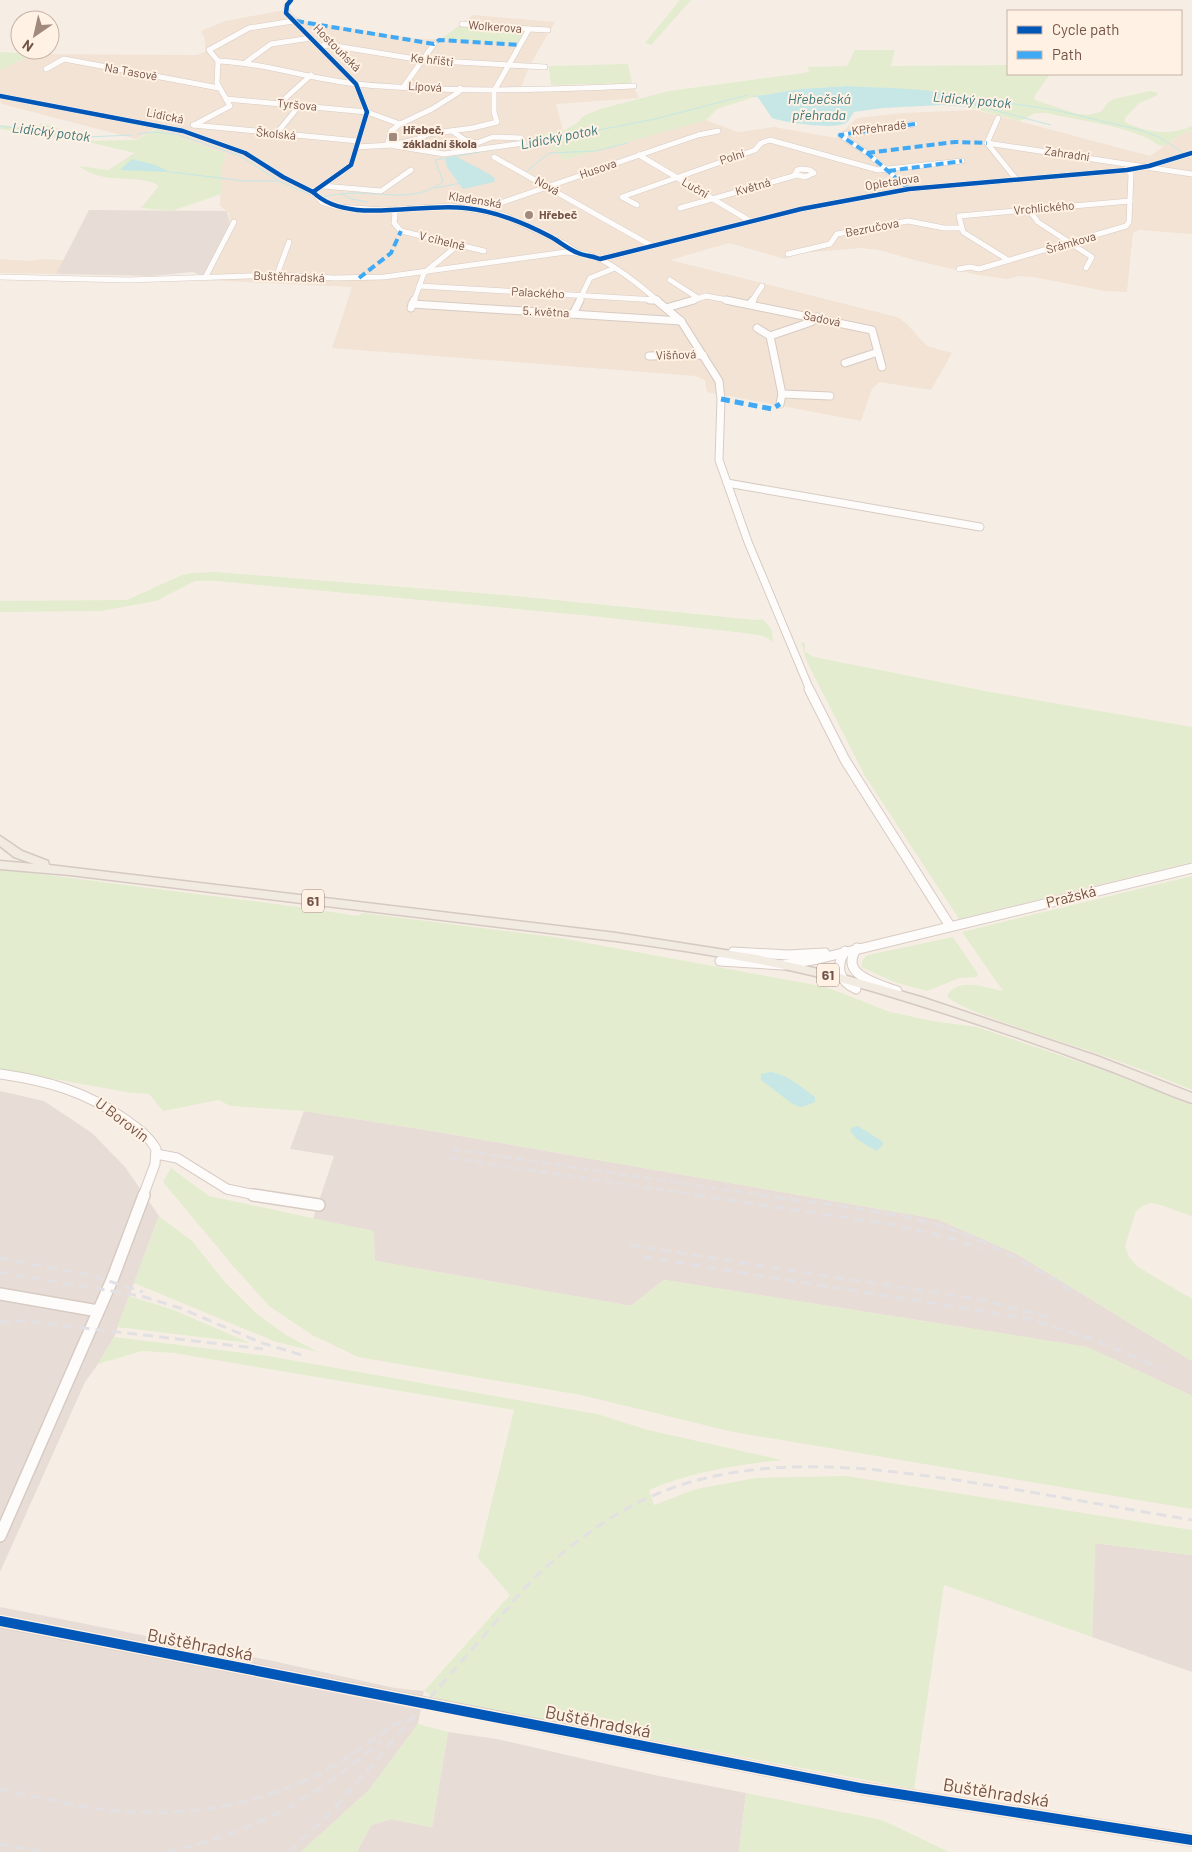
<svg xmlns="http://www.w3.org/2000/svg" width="1192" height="1852" font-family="Barlow,sans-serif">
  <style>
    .residential { fill: #f2e3d4 }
    .industrial { fill: #e8ddd6 }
    .green { fill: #e3ecce }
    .water { fill: #c6e7e6 }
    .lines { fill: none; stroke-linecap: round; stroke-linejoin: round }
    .stream { stroke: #c6e7e6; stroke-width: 1 }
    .minor-far3-casing { stroke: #d7cbc3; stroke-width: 6 }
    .minor-far2-casing { stroke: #d7cbc3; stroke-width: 9 }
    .minor-far1-casing { stroke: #d7cbc3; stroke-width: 11 }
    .minor-casing { stroke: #d7cbc3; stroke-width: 14 }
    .major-casing { stroke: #d5c9c3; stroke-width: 3 }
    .minor-far3 { stroke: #fefcfb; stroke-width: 5 }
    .minor-far2 { stroke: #fefcfb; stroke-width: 7 }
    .minor-far1 { stroke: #fefcfb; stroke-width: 9 }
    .minor { stroke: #fefcfb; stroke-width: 11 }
    .major { fill: #f2ebe2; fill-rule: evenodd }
    .rail-far1 { stroke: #e3e0e3; stroke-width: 2.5; stroke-dasharray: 8 5; stroke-linecap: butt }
    .rail { stroke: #e3e0e3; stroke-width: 3; stroke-dasharray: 10 6; stroke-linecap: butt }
    .minor-bridge-casing { stroke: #d7cbc3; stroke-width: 14; stroke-linecap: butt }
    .minor-bridge { stroke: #fefcfb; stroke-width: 11 }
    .quiet-far1 { stroke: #3fa9f5; stroke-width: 4; stroke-dasharray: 8 4; stroke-linecap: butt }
    .quiet { stroke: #3fa9f5; stroke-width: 5; stroke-dasharray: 9 5; stroke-linecap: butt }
    .cycleway-far1-casing { stroke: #fff2e5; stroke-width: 6 }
    .cycleway-casing { stroke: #fff2e5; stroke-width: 13 }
    .cycleway-far1 { stroke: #0057b8; stroke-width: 4.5 }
    .cycleway { stroke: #0057b8; stroke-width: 10 }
    .poi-dot { fill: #a1897e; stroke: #fff2e5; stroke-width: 2 }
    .labels { text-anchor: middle; stroke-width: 4; stroke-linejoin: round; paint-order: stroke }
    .far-street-label { font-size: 12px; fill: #735246; stroke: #fff2e5 }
    .far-poi-label { font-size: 12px; font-weight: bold; fill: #735246; stroke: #fff2e5; text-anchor: start }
    .far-water-label { font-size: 14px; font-style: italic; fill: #3a767a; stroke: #fff2e5 }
    .shield { fill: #fff2e5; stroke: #9d8276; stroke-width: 1 }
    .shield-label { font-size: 14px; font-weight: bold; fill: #735246 }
    .street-label { font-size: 15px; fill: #735246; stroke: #fff2e5 }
    .near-street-label { font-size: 18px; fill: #735246; stroke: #fff2e5 }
  </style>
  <rect width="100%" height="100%" fill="#f6eee5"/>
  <g class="residential">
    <polygon points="290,9 293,14 304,21 420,39 441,39 473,15 555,22 530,65 521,87 632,83 639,98 556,104 563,131 539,135 564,160 706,120 738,132 774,127 836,138 857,118 902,113 976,110 1150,156 1180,135 1192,130 1192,234 1139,230 1133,233 1127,292 1105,291 1033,277 1019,276 1007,279 978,275 918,261 879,250 862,248 802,253 785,259 729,243 670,260 897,317 906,323 927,346 952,353 931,390 879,382 872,389 861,421 707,392 705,380 695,376 332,348 352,287 202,280 203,276 230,224 229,213 220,206 221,170 226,154 155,129 136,139 2,104 0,101 0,70 34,54 197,55 205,52 205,39 201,31 225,21"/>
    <polygon points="0,259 31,261 42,259 64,260 56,274 0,273"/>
  </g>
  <g class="industrial">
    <polygon points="89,210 227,211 230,224 203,276 193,272 152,276 56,274"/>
    <polygon points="0,1091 44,1101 92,1133 125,1167 159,1216 114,1337 98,1364 85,1382 0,1572"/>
    <polygon points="304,1111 427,1130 937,1219 1017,1254 1192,1361 1192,1396 1087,1347 664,1280 631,1306 375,1261 373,1231 313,1219 334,1156 290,1149"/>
    <polygon points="1095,1543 1192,1555 1192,1672 1092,1637"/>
    <polygon points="0,1607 273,1661 395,1688 424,1691 418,1724 369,1790 301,1852 0,1852"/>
    <polygon points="448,1732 497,1739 659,1776 746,1793 739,1852 357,1852 371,1825 391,1819 432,1827"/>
  </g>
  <g class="green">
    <polygon points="680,0 691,0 651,45 645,43"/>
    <polygon points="460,26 521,30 524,32 518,43 514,44 441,39"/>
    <path d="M 855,50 L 895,50 L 891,66 L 1008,65 L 1008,74 L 1050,74 L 1034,97 L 1035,100 L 1074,113 L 1087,115 L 1101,112 L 1108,102 L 1114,99 L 1150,91 L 1158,93 L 1157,95 L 1138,104 L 1125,118 L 1125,122 C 1148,133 1169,136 1192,126 L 1192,130 L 1180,135 L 1163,147 C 1156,144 1150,139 1142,136 C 1114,124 1076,120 1046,113 L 1035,113 L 1020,121 L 968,107 L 977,105 L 938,92 L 848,86 L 800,89 L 757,96 L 717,109 L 706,120 L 564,160 L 539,135 L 563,131 L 577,123 L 583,116 L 600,109 L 669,91 L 804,73 L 810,71 L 807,67 L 847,66 Z"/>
    <polygon points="0,52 34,54 0,70"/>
    <polygon points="628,64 632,83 551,85 549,66"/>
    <polygon points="41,123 73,133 64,138 0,129 0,125 31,128 40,125"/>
    <path d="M 157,129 L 226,154 L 221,170 L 221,194 L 172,211 L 141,208 L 158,187 L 158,185 C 135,173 104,186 79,166 L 108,170 L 135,153 L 84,141 L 135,140 Z"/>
    <path d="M 216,572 L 515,596 L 756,620 L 763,619 L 772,630 L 773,643 C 766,634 755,635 744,633 L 592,616 L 217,581 L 195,581 L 156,601 L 101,611 L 0,612 L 0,601 L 127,600 L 182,575 L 191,573 Z"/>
    <polygon points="801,642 805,643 805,652 814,657 990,692 1192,727 1192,862 959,919 865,776 807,662"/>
    <polygon points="0,869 299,907 358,916 363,913 555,937 826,987 890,1012 932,1021 977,1027 1106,1071 1192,1105 1192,1216 1160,1205 1152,1203 1142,1206 1136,1211 1125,1246 1129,1257 1138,1267 1192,1299 1192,1361 1017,1254 937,1219 427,1130 304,1111 230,1106 219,1100 163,1111 149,1094 131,1093 0,1069"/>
    <path d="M 1192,876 L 1192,1090 C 1165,1079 1138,1068 1110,1058 C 1084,1048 956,1011 947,996 C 958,976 986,988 1003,991 L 962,932 Z"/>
    <polygon points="953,937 978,974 977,977 959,978 927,991 894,982 861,967 863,959 868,955"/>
    <polygon points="171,1168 209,1196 373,1231 375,1261 631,1306 664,1280 1087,1347 1192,1396 1192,1509 733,1432 581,1395 358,1357 312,1335 269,1306 233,1266 163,1182"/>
    <polygon points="159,1216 192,1241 225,1282 257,1314 286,1335 318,1352 276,1342 134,1283"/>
    <polygon points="129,1296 174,1310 250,1343 117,1327"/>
    <path d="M 114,1337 L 268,1356 L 597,1414 L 648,1430 L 782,1460 C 736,1465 691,1472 649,1490 L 654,1505 L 696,1489 L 756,1478 L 846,1476 L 1192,1530 L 1192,1555 L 1095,1543 L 1092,1637 L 944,1585 L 914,1789 L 439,1700 L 424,1691 L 510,1595 L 478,1558 L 514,1410 L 174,1353 L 142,1351 L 98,1364 Z"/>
    <polygon points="418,1724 448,1732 432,1827 391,1819 371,1825 357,1852 301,1852 369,1790"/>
    <polygon points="746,1793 882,1820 949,1852 739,1852"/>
  </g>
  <g class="water">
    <path d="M 848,86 C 870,88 969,88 979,104 L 968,107 L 942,105 L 883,108 L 854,112 C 851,116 850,121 844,124 C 831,129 785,123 772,118 L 757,96 L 800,89 Z"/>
    <polygon points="457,157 491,175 495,179 494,182 463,189 447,167 445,158"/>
    <polygon points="132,159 155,165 170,172 120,170"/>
    <path d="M 771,1072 C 788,1075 801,1087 815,1097 L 815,1102 L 802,1107 L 794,1105 L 761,1080 L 761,1074 Z"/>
    <polygon points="858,1126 883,1142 882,1146 876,1151 858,1140 850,1131 853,1127"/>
  </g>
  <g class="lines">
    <g class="stream">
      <polyline points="753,96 761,97"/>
      <polyline points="973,100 1002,102 1055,110 1140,130 1159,137 1183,153"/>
      <polyline points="975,105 1051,125"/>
      <polyline points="0,126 86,137 132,135"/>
      <polyline points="137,134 154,132 176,134 240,156 279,181 311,195"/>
      <polyline points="522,145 655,119 748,95"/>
      <polyline points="487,151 502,148"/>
      <polyline points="527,171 549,153 596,151 627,143"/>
      <polyline points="170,172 245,181 278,181"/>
      <polyline points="435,188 461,183"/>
      <polyline points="342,194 352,199 367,202"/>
      <path d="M 321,197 C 333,195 344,193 356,193 C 384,193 420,202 443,181 L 435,160 L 481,152"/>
    </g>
    <g class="minor-far3-casing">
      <g id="minor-far3">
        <polyline points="291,0 287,5 286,13 356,84 367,112"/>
        <polyline points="529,29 548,30"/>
        <polyline points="320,46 329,45 422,60 545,67"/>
        <path d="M 218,61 C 265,63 310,79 357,84 C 448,93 542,90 634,86"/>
        <polyline points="218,61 209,50 249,28 293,21"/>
        <polyline points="245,63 271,44 311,38"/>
        <polyline points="46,69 64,59 219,88"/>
        <polyline points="404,86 434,44"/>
        <polyline points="0,96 183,131 245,153 283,177 313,192"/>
        <polyline points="226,99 367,112 400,124 391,131 388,142 392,145"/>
        <polyline points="279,104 311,75"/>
        <polyline points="998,118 987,143 1016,179"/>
        <polyline points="400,124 432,109 459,92 460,88"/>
        <polyline points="193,125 358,141"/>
        <polyline points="194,125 230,106 217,83 218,61"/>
        <polyline points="276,134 299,106"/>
        <polyline points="987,143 1192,174"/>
        <polyline points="395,146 444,154 524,143 521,138 493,137 477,143 465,140 452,131"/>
        <polyline points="356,147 392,145 418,139 428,134 473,128 497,122 494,112 494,91 529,29 462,24"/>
        <polyline points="639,155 750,221"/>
        <polyline points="494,157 652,246"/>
        <polygon points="801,169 810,170 814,173 805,177 795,174 797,170"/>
        <polyline points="323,186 381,191 411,170"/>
        <polyline points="909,189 867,153 840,135 915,124"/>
        <polyline points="313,192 322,202 338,207 383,210 451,206 503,215 565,244 577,252"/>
        <polyline points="313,192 351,165 367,112"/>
        <polyline points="637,205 622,197 755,150 761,143 770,140 878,170 962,161"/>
        <polyline points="680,208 797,175"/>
        <polyline points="392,209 395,214 394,223 401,231 484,251"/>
        <polyline points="480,210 698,135 718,131"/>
        <polyline points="1029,210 1038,222 1092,257 1086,268"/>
        <polyline points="788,254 830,244 837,234 908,221 944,228 961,228"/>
        <polyline points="600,259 801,209 909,189 1127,170 1149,166 1192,153"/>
        <polyline points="1008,260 963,232 959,216 1130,201"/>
        <polyline points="959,269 970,267 979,269 1126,226 1129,222 1131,174 1127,170"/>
        <polyline points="277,275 289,242"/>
        <polyline points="206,276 234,222"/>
        <path d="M 0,277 L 129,280 L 277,275 L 334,278 L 384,277 L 566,252 C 578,253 590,254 600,259 C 621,270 641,286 658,301"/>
        <polyline points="670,280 698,298"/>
        <polyline points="419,286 657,300"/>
        <polyline points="414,301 424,273 458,245"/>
        <polyline points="579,301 590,278 615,268"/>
        <polyline points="690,301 706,296 733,301"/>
        <polyline points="752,301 762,286"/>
      </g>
    </g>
    <g class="minor-far2-casing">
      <g id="minor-far2">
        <polyline points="650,300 657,300"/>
        <polyline points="656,300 681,321 719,381 721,399 719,460 748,542 810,690"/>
        <polyline points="726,300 872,330 882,367"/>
        <polyline points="412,304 681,321"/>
        <polyline points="750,304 753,300"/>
        <polyline points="411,308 414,300"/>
        <polyline points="666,308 694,300"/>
        <polyline points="573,314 580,300"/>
        <polyline points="757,328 770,336"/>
        <polyline points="649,356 703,355"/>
        <polyline points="845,363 878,352"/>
        <polyline points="782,394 830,396"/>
        <polyline points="780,404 782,394 770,336 811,322 817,317"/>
        <polyline points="727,483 980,527"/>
      </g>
    </g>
    <g class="minor-far1-casing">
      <g id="minor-far1">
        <polyline points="809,689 845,760 950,926"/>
        <path d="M 857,948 C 838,975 878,984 897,991"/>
        <path d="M 845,951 C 835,967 839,981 856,989"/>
        <polyline points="733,952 788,955 825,953"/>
        <polyline points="720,961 783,965 818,959 1192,868"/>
        <path d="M 0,1074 C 48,1081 85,1091 126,1120 C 137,1128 149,1136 156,1149 L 155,1164 L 143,1196"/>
        <polyline points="156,1154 177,1158 227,1189 260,1196"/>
      </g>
    </g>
    <g class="minor-casing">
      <g id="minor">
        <polyline points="253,1195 319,1205"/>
        <polyline points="0,1294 98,1311"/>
        <polyline points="0,1536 112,1280 144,1195"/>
        <polyline points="0,1621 289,1677"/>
        <polyline points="450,1708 860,1788 1192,1840"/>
      </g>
    </g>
    <g class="major-casing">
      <path id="major" d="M 0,836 L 22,851 L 48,861 L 49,865 L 616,933 L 757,955 L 840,974 L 921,997 L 1097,1056 L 1192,1093 L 1192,1103 C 1160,1092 1129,1077 1097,1066 C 1025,1039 952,1015 879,993 C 793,967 704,953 616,941 L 70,875 L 0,869 L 0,861 L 34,864 L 14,857 L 0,846 Z"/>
    </g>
    <use href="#minor-far3" class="minor-far3"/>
    <use href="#minor-far2" class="minor-far2"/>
    <use href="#minor-far1" class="minor-far1"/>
    <use href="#minor" class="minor"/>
    <use href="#major" class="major"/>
    <g class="rail-far1">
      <polyline points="452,1149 768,1196"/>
      <polyline points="450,1158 704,1196"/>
    </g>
    <g class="rail">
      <polyline points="695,1195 895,1225 951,1238 981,1249"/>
      <path d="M 759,1195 C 808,1202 858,1207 906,1217 C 970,1230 1025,1262 1079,1295"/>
      <polyline points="629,1245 983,1300 1052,1318"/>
      <polyline points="643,1257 1026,1318 1095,1340 1162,1369"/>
      <polyline points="0,1258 90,1275 143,1292"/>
      <polyline points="0,1272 141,1296 180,1308 262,1343 305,1356"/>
      <polyline points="0,1322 24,1321 263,1349"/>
      <path d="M 0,1789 C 36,1796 71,1806 108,1810 C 179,1818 250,1807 315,1776 C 346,1761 374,1738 404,1719"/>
      <polyline points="0,1844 44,1852"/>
      <path d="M 166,1852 C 253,1833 314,1799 381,1741"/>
      <path d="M 289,1852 L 331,1812 L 532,1580 C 576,1539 625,1502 684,1484 C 785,1453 892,1470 995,1486 C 1060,1497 1126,1509 1192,1520"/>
    </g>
    <g class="minor-bridge-casing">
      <polyline id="minor-bridge" points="289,1677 450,1708"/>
    </g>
    <use href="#minor-bridge" class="minor-bridge"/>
    <g class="quiet-far1">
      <polyline points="296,21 434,44 439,40 519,45"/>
      <polyline points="867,153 955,142 987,143"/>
      <polyline points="888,171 962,161"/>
      <polyline points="909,189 867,153 840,135 915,124"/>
      <polyline points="359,278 391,253 401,231"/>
    </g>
    <polyline class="quiet" points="721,399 772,409 780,404"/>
    <g class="cycleway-far1-casing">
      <g id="cycleway-far1">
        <polyline points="291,0 287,5 286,13 356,84 367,112 351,165 313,192"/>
        <polyline points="0,96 183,131 245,153 283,177 313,192"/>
        <path d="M 313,192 C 347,226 419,202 465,208 C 495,211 525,223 551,237 C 560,242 568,249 578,253 C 585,256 593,256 600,259 L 801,209 L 909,189 L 1127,170 L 1149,166 L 1192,153"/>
      </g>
    </g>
    <g class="cycleway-casing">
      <polyline id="cycleway" points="0,1621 860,1788 1192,1840"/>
    </g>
    <use href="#cycleway-far1" class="cycleway-far1"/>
    <use href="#cycleway" class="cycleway"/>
  </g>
  <g class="poi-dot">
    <rect x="388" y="132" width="10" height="10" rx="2.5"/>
    <circle cx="529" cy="215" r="5"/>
  </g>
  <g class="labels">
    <g class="far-street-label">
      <text transform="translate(495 27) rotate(4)" y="4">Wolkerova</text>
      <text transform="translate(337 48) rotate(45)" y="4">Hostouňská</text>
      <text transform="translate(432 60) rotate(6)" y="4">Ke hřišti</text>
      <text transform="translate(131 72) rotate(10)" y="4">Na Tasově</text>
      <text transform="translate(425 87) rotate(3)" y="4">Lípová</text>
      <text transform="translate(297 105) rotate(5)" y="4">Tyršova</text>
      <text transform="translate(165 116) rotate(12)" y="4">Lidická</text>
      <text transform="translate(879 128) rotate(-7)" y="4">KPřehradě</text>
      <text transform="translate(276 134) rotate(5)" y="4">Školská</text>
      <text transform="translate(1067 154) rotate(8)" y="4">Zahradní</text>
      <text transform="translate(732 157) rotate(-18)" y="4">Polní</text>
      <text transform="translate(598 169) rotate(-19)" y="4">Husova</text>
      <text transform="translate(892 182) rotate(-9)" y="4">Opletalova</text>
      <text transform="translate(547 186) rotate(29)" y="4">Nová</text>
      <text transform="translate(753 187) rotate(-16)" y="4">Květná</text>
      <text transform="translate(695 188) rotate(30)" y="4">Luční</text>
      <text transform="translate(475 200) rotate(9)" y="4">Kladenská</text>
      <text transform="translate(1044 208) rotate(-5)" y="4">Vrchlického</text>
      <text transform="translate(872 228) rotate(-11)" y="4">Bezručova</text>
      <text transform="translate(442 241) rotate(14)" y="4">V cihelně</text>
      <text transform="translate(1071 243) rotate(-16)" y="4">Šrámkova</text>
      <text transform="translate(289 277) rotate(2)" y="4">Buštěhradská</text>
      <text transform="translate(538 293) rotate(3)" y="4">Palackého</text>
      <text transform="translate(546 312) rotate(3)" y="4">5. května</text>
      <text transform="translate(822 319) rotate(12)" y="4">Sadová</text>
      <text transform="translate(676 355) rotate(-2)" y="4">Višňová</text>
    </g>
    <g class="far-poi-label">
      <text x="403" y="134">Hřebeč,<tspan x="403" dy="14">základní škola</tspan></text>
      <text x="539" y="219">Hřebeč</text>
    </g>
    <g class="far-water-label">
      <text x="819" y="104">Hřebečská<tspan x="819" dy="16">přehrada</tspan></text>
      <text transform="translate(972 100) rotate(5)" y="5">Lidický potok</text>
      <text transform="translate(51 132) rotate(7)" y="5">Lidický potok</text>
      <text transform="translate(559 137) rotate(-11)" y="5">Lidický potok</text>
    </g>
    <g class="shield">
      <rect x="302" y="889.5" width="22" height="23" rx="4"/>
      <rect x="817" y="963.5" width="22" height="23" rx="4"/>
    </g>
    <g class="shield-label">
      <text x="313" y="906">61</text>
      <text x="828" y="980">61</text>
    </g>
    <g class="street-label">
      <text transform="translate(1071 897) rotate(-14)" y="5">Pražská</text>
      <text transform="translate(122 1120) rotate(37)" y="5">U Borovin</text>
    </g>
    <g class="near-street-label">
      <text transform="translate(200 1645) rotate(11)" y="6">Buštěhradská</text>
      <text transform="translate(598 1722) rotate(11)" y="6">Buštěhradská</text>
      <text transform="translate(996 1793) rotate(9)" y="6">Buštěhradská</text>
    </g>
  </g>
  <rect x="1007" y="10" width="175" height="65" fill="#fff2e5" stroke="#c7b2a5"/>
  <rect x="1017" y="26" width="25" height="8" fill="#0057b8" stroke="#c7b2a5"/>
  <text x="1052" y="35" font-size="15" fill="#735246">Cycle path</text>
  <rect x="1017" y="51" width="25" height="8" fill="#3fa9f5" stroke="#c7b2a5"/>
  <text x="1052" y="60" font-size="15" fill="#735246">Path</text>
  <g transform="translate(35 35) rotate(214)"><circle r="24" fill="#fff2e5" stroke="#c7b2a5"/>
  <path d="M0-4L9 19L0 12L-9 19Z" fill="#a1897e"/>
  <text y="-8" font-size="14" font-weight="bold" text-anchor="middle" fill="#735246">N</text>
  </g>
</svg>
